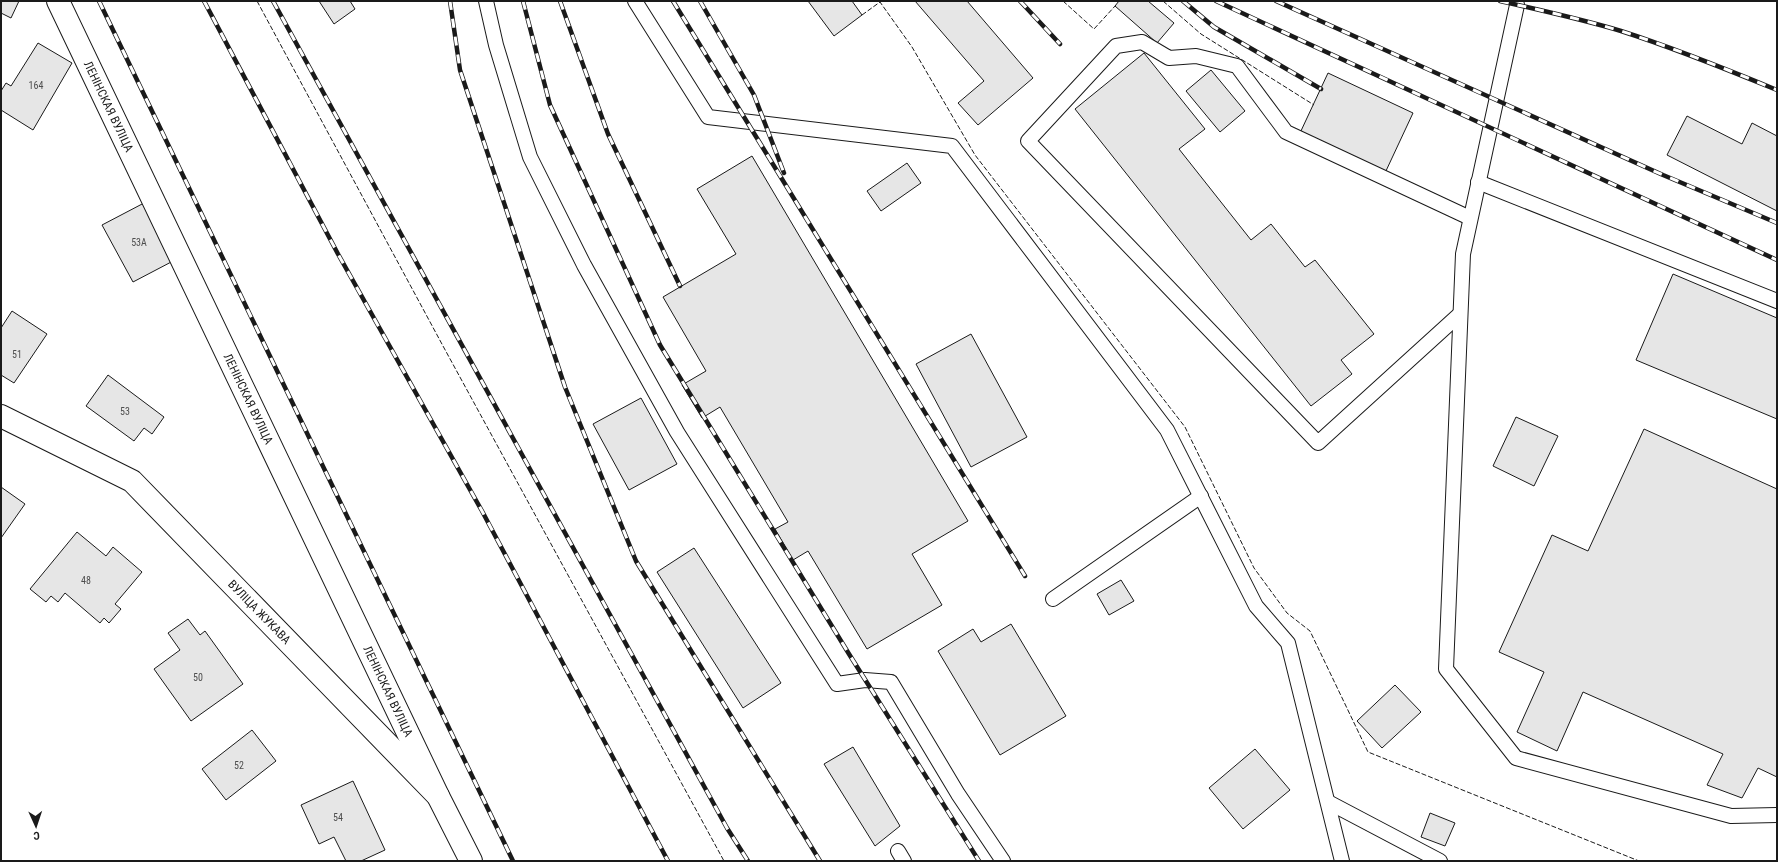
<svg xmlns="http://www.w3.org/2000/svg" width="1778" height="862" font-family="'Roboto Condensed',sans-serif">
  <style>
    .building { fill: #e6e6e6; stroke: #1a1a1a }
    .lines { fill: none; stroke-linecap: round; stroke-linejoin: round }
    .service-casing { stroke: #1a1a1a; stroke-width: 16 }
    .minor-casing { stroke: #1a1a1a; stroke-width: 24 }
    .service { stroke: #fff; stroke-width: 14 }
    .minor { stroke: #fff; stroke-width: 22 }
    .rail-casing { stroke: #1a1a1a; stroke-width: 4.5 }
    .rail { stroke: #fff; stroke-width: 3; stroke-dasharray: 9; stroke-linecap: butt }
    .fence { stroke: #1a1a1a; stroke-width: 1; stroke-dasharray: 5 2; stroke-linecap: butt }
    .labels { text-anchor: middle; stroke-width: 3; stroke-linejoin: round; paint-order: stroke }
    .number-label { font-size: 10px; fill: #4d4d4d }
    .street-label { font-size: 12px; fill: #1a1a1a; stroke: #fff }
  </style>
  <rect width="100%" height="100%" fill="#fff"/>
  <g class="building">
    <polygon points="1,1 19,1 11,18 1,13"/>
    <polygon points="319,1 350,1 355,9 334,24"/>
    <polygon points="808,1 852,1 862,15 834,36"/>
    <polygon points="915,1 967,1 1033,78 978,125 958,103 984,81"/>
    <polygon points="1119,1 1148,1 1174,23 1157,43 1115,6"/>
    <polygon points="38,43 72,63 33,130 1,110 1,91 6,83 11,86"/>
    <polygon points="1144,53 1205,129 1179,149 1251,240 1271,224 1305,267 1315,260 1374,334 1341,360 1352,374 1311,406 1075,109"/>
    <polygon points="1211,70 1245,111 1220,132 1186,91"/>
    <polygon points="1328,73 1413,113 1385,173 1300,133"/>
    <polygon points="1687,116 1742,144 1752,123 1777,136 1777,211 1667,155"/>
    <polygon points="752,156 968,521 912,554 942,605 867,649 808,551 793,560 775,529 788,522 720,407 702,418 682,385 706,371 663,297 736,254 697,189"/>
    <polygon points="907,163 921,183 881,211 867,191"/>
    <polygon points="144,203 175,260 133,282 102,225"/>
    <polygon points="1673,274 1777,318 1777,419 1636,360"/>
    <polygon points="12,311 47,334 14,383 1,375 1,328"/>
    <polygon points="971,334 1027,437 971,467 916,364"/>
    <polygon points="108,375 164,417 152,434 144,428 134,441 86,406"/>
    <polygon points="641,398 677,464 629,490 593,424"/>
    <polygon points="1516,417 1558,436 1534,486 1493,466"/>
    <polygon points="1644,429 1777,489 1777,777 1758,768 1742,798 1707,785 1723,754 1583,692 1557,751 1517,732 1544,672 1499,652 1552,535 1588,551"/>
    <polygon points="1,487 25,504 1,538"/>
    <polygon points="77,532 106,556 113,547 142,572 115,604 121,609 109,623 104,618 100,623 65,593 58,602 51,596 46,602 30,589"/>
    <polygon points="694,548 781,683 743,708 657,572"/>
    <polygon points="1121,580 1134,601 1109,615 1097,594"/>
    <polygon points="188,619 200,635 205,631 243,684 191,721 154,669 180,650 168,633"/>
    <polygon points="1011,624 1066,716 1000,755 938,651 973,629 981,642"/>
    <polygon points="1395,685 1421,712 1382,748 1357,721"/>
    <polygon points="252,730 276,761 226,800 202,769"/>
    <polygon points="853,747 900,826 875,846 824,764"/>
    <polygon points="1255,749 1290,790 1243,829 1209,788"/>
    <polygon points="353,781 385,850 361,861 346,861 334,837 319,844 301,805"/>
    <polygon points="1430,813 1455,823 1445,846 1421,837"/>
  </g>
  <g class="lines">
    <g class="service-casing">
      <g id="service">
        <polyline points="486,1 496,45 530,157 584,265 677,432 837,684 865,680 891,682 958,794 1003,861"/>
        <polyline points="635,1 708,117 952,146 1167,430 1256,606 1288,643 1342,861"/>
        <polyline points="1516,1 1517,5 1463,254 1446,669 1516,758 1731,816 1777,815"/>
        <polyline points="1478,182 1777,301"/>
        <polyline points="1460,314 1318,443 1028,141 1116,46 1142,42 1169,58 1196,56 1237,66 1286,132 1470,218"/>
        <polyline points="1053,599 1201,496"/>
        <polyline points="1328,802 1440,861"/>
        <polyline points="898,851 904,861"/>
      </g>
    </g>
    <g class="minor-casing">
      <g id="minor">
        <path id="s1" d="M 58,1 L 438,796"/>
        <path id="s2" d="M 1,416 L 132,481 L 438,796 L 471,861"/>
      </g>
    </g>
    <use href="#service" class="service"/>
    <use href="#minor" class="minor"/>
    <g class="rail-casing">
      <g id="rail">
        <polyline points="99,1 513,861"/>
        <polyline points="204,1 338,254 482,511 668,861"/>
        <polyline points="273,1 727,828 748,861"/>
        <polyline points="450,1 460,70 565,387 636,561 820,861"/>
        <polyline points="523,1 550,105 660,345 849,654 979,861"/>
        <polyline points="560,1 608,134 680,286"/>
        <polyline points="673,1 1025,576"/>
        <polyline points="700,1 754,95 784,173"/>
        <polyline points="1020,1 1060,44"/>
        <polyline points="1183,1 1214,27 1321,89"/>
        <polyline points="1216,1 1777,260"/>
        <polyline points="1276,1 1663,175 1777,223"/>
        <path d="M 1500,1 C 1540,10 1581,19 1621,31 C 1674,48 1726,69 1777,90"/>
      </g>
    </g>
    <use href="#rail" class="rail"/>
    <g class="fence">
      <polyline points="257,1 443,346 724,861"/>
      <polyline points="1063,1 1094,29 1116,5"/>
      <polyline points="1163,1 1201,34 1314,105"/>
      <polyline points="862,15 880,2 912,47 975,155 1185,427 1254,568 1287,613 1310,631 1368,752 1639,861"/>
    </g>
  </g>
  <g class="labels">
    <g class="number-label">
      <text x="36" y="89">164</text>
      <text x="139" y="246">53А</text>
      <text x="17" y="358">51</text>
      <text x="125" y="415">53</text>
      <text x="86" y="584">48</text>
      <text x="198" y="681">50</text>
      <text x="239" y="769">52</text>
      <text x="338" y="821">54</text>
    </g>
    <g class="street-label">
      <text dy="4" stroke="none"><textPath href="#s1" startOffset="117">ЛЕНІНСКАЯ ВУЛІЦА</textPath></text>
      <text dy="4" stroke="none"><textPath href="#s1" startOffset="441">ЛЕНІНСКАЯ ВУЛІЦА</textPath></text>
      <text dy="4" stroke="none"><textPath href="#s2" startOffset="329">ВУЛІЦА ЖУКАВА</textPath></text>
      <text dy="4" stroke="none"><textPath href="#s1" startOffset="765">ЛЕНІНСКАЯ ВУЛІЦА</textPath></text>
    </g>
  </g>
  <rect width="1778" height="862" fill="none" stroke="#1a1a1a" stroke-width="4"/>
  <g transform="translate(36 826) rotate(177)" stroke="#ffffff" stroke-width="3" paint-order="stroke">
  <path d="M0-3L7 15L0 10L-7 15Z" fill="#1a1a1a"/>
  <text y="-6" font-size="11" font-weight="bold" text-anchor="middle" fill="#1a1a1a">С</text>
  </g>
</svg>
